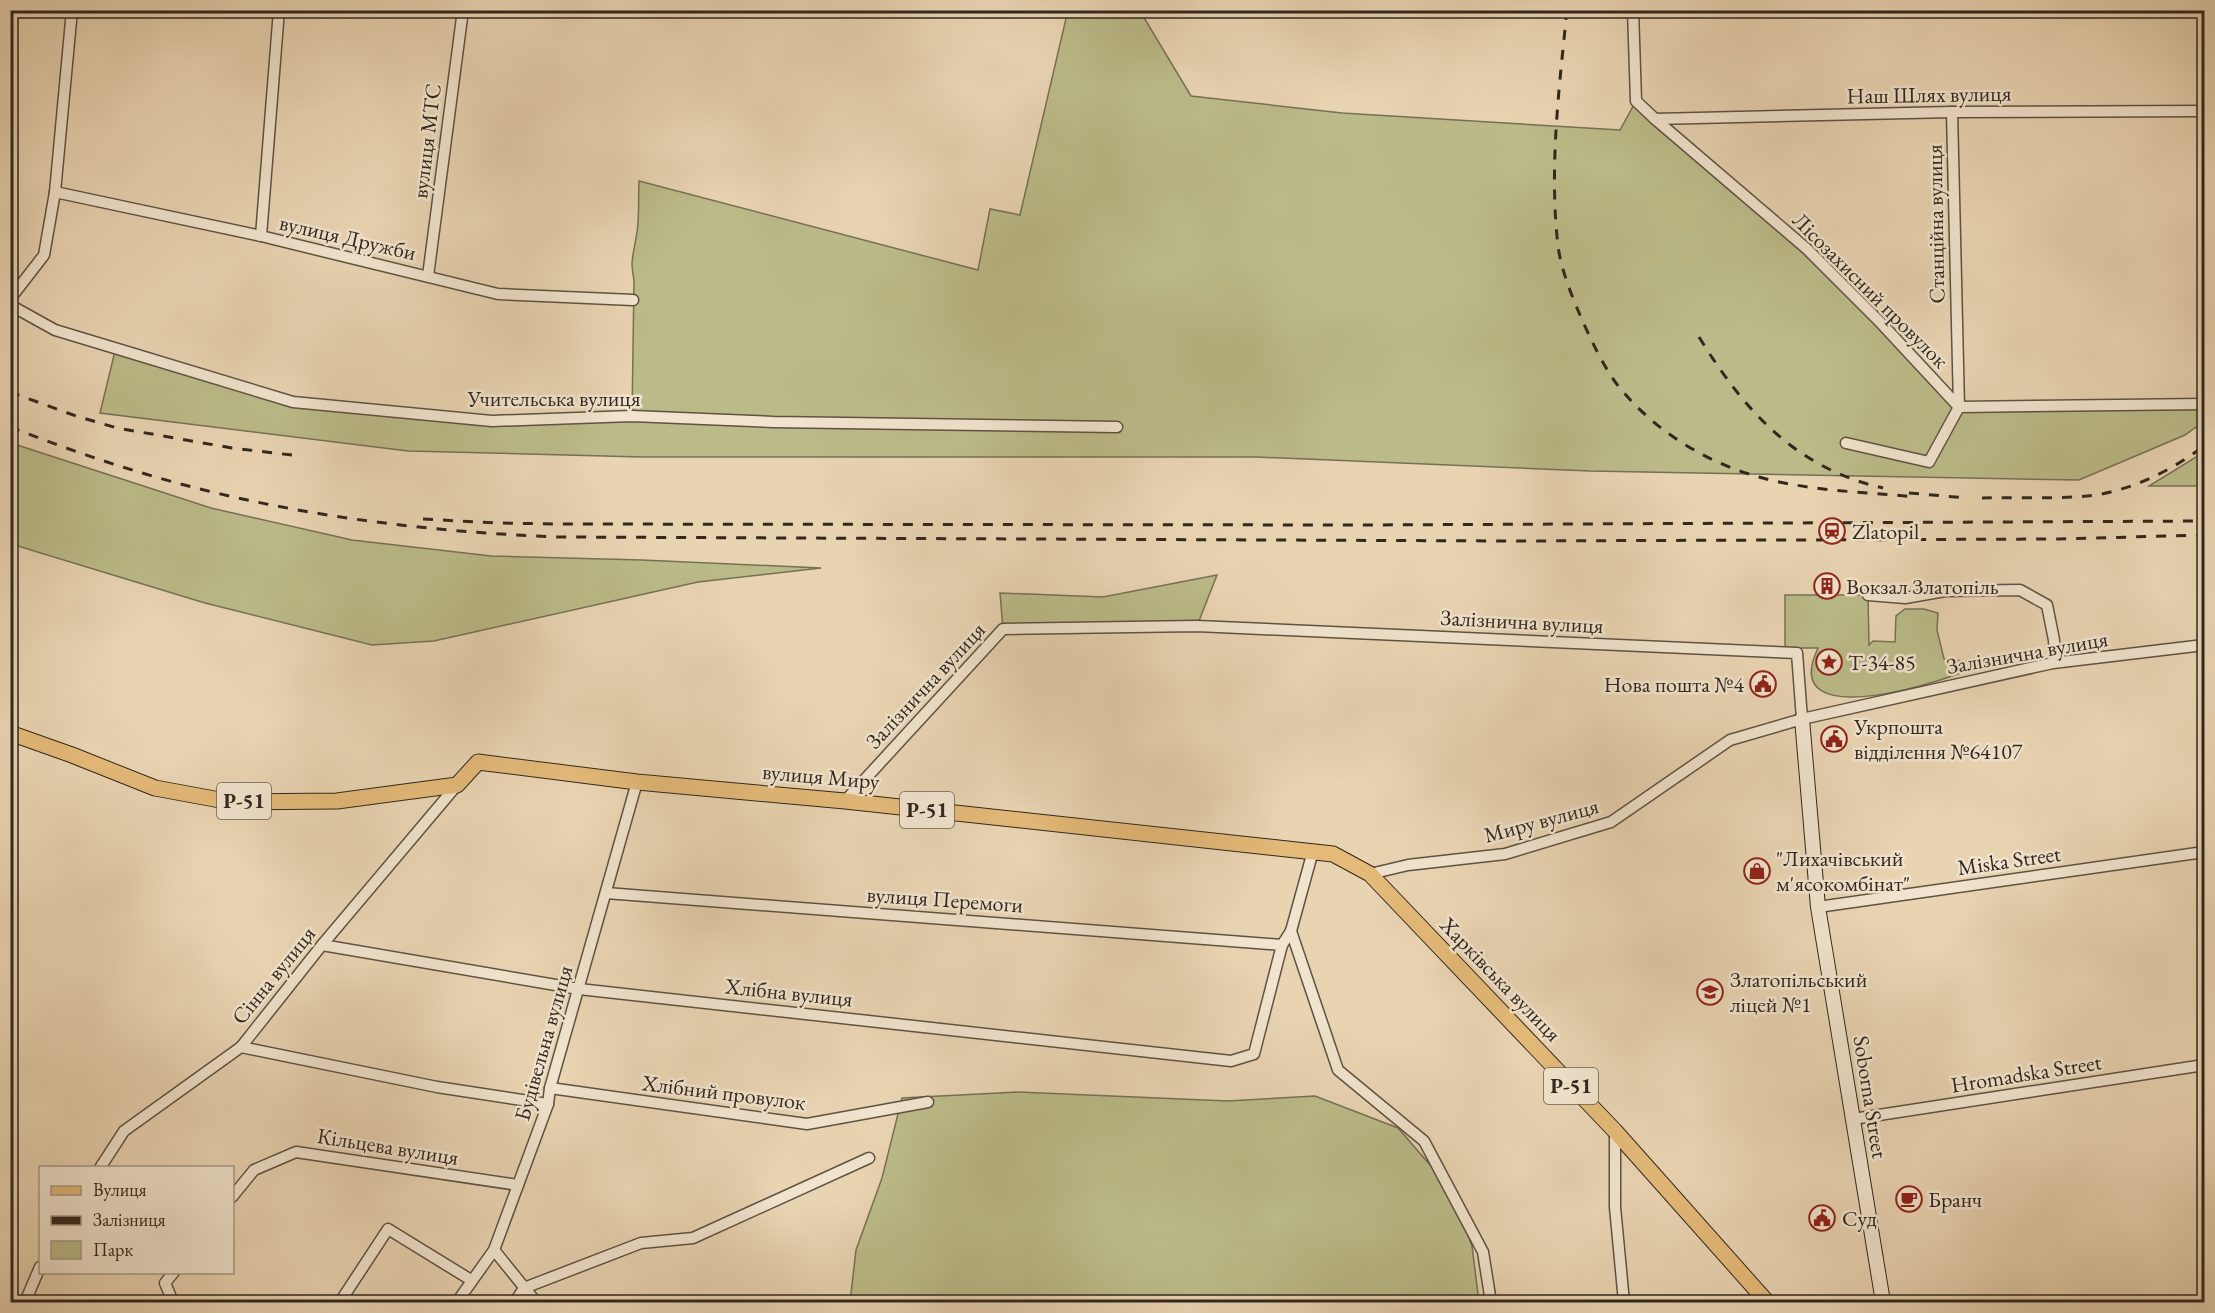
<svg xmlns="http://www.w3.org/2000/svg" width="2215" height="1313" font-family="'EB Garamond',serif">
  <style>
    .green { fill: #bbbb89; stroke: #767154; stroke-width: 1.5 }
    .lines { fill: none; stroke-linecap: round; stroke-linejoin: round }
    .street-casing { stroke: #5f5243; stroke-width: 13 }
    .secondary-casing { stroke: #31271e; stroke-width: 16 }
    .primary-casing { stroke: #31271e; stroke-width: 17 }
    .street { stroke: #f1e3cd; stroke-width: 10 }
    .secondary { stroke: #f1e3cd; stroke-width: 14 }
    .primary { stroke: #e4ba79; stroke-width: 15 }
    .rail { stroke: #31271e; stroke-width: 3; stroke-dasharray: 10 10; stroke-linecap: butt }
    .labels { text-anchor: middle; stroke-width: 5; stroke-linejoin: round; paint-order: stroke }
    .shield { fill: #f1e3cd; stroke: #6b5f52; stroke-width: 1.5 }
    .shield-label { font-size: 21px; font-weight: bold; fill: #31271e }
    .street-label { font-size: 22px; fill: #31271e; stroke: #f1e3cd }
    .poi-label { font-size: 22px; fill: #31271e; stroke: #f1e3cd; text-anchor: start }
  </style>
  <rect width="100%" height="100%" fill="#e9d4b2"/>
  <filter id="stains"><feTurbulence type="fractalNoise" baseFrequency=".00333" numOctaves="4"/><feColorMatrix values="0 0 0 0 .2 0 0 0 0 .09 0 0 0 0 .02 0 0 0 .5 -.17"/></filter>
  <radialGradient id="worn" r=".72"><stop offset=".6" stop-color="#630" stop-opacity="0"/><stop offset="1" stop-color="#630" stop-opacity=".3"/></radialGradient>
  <g class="green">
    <path d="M 1068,10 L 1140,11 L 1191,96 L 1342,113 L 1620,130 L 1636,101 L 1807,249 L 1959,407 L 2204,404 L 2204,421 L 2185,435 L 2079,480 L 1590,471 L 1256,457 L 642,457 L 408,451 L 100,413 L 116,347 L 293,402 L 492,421 L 632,416 L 634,280 C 630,260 633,257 636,238 C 640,220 638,200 639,181 L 978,270 L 990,209 L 1020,215 Z"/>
    <polygon points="11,443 211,508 352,540 491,556 642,560 821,568 698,582 434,641 372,645 205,603 11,544"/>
    <polygon points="2204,452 2204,486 2149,486"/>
    <polygon points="1217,575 1197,626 1003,629 1000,593 1103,597"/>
    <path d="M 1785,595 L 1868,595 L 1869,645 L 1873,641 L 1895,642 L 1896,616 L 1905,609 L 1924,609 L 1938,613 L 1937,630 L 1944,659 L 1984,663 C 1952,680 1775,738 1818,648 L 1785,648 Z"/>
    <polygon points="1018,1092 1228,1101 1315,1096 1398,1128 1450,1188 1472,1246 1479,1302 850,1302 856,1250 882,1178 902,1098"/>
  </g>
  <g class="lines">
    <g class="street-casing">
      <g id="street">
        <polyline points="1633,10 1636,101 1655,119 1807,249 1880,322 1959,407 2204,404"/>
        <polyline points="1952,112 1959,407"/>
        <polyline points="1655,119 1952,112 2204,111"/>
        <polyline points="55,192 261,236 498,294 633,300"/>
        <polyline points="261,236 279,10"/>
        <polyline points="428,276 463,10"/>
        <polyline points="10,299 44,255 55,192 72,10"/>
        <polyline points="10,305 55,330 293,402 492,421 632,416 773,422 1117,427"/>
        <polyline points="1846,443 1929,462 1959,407"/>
        <polyline points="1868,595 1905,598 1945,591 2020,590 2047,605 2054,640 2055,662"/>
        <polyline points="845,801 1003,629 1197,626 1797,653 1802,719 2053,663 2204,645"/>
        <polyline points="1313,851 1291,931 1338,1070 1424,1141 1483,1252 1491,1302"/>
        <polyline points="1370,874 1408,865 1505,854 1611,822 1730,740 1802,719"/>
        <polyline points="606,893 1282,945"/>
        <polyline points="1818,907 2204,852"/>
        <polyline points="322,945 579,989 1231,1061 1254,1054 1282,945 1291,931"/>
        <polyline points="241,1047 437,1087 548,1104"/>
        <polyline points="550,1088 807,1124 928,1102"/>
        <polyline points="1853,1119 2204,1065"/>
        <polyline points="1615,1131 1615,1207 1624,1302"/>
        <polyline points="100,1168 124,1131 241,1047 322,945 457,785"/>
        <polyline points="232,1197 254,1170 296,1152 518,1185"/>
        <polyline points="494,1250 536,1302"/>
        <polyline points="25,1302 40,1267"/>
        <polyline points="173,1302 165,1283 174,1272"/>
        <polyline points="340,1302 388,1229 471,1280"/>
        <polyline points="457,1302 494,1250 548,1104 550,1088 637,782"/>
        <polyline points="515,1302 524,1288 641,1243 693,1238 869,1158"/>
        <polyline points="2200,1302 2204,1302"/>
      </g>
    </g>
    <g class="secondary-casing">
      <polyline id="secondary" points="1802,719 1818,907 1883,1302"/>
    </g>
    <g class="primary-casing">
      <polyline id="primary" points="10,733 72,755 155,788 231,802 337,801 457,785 478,762 637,782 845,801 1333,854 1370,874 1615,1131 1767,1302"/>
    </g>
    <use href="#street" class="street"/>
    <use href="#secondary" class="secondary"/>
    <use href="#primary" class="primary"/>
    <g class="rail">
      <path d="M 1567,10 C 1559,89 1549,168 1558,246 C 1561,269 1571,294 1580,315 C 1590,338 1604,368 1619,387 C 1655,431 1705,462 1759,477 C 1809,491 1864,492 1916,497"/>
      <path d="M 1699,337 C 1744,410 1795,468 1883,488"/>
      <polyline points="10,392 76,416 117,428 232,448 300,456"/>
      <path d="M 10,427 C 72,451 133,472 196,488 C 314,518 436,532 557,537 L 1513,541 L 2058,539 L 2204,535"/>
      <polyline points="1909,493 1967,498"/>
      <path d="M 1982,498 C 2016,497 2053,499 2087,496 C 2129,492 2171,471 2204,446"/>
      <polyline points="423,519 496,523 558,524 1363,525 2204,521"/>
    </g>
  </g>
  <defs>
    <g id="station-ring" transform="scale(1.35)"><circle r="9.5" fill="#f1e3cd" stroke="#8f2418" stroke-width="1.5"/><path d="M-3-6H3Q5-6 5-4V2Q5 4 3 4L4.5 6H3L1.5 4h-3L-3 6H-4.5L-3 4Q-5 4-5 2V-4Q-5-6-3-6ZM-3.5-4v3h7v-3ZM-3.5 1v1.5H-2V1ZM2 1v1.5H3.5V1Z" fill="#8f2418"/></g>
    <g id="building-ring" transform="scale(1.35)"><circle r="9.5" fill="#f1e3cd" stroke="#8f2418" stroke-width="1.5"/><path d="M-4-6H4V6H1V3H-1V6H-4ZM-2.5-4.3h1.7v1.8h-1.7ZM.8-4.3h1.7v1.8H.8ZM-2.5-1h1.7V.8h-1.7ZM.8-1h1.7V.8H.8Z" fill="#8f2418"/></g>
    <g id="sight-ring" transform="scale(1.35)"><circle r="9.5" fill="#f1e3cd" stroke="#8f2418" stroke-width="1.5"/><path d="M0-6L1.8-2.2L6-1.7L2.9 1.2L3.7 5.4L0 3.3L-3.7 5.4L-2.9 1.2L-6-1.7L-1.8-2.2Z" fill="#8f2418"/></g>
    <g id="civic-ring" transform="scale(1.35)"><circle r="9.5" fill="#f1e3cd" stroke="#8f2418" stroke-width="1.5"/><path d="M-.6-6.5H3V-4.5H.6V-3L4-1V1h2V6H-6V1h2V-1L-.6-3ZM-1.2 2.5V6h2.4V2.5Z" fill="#8f2418"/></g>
    <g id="shop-ring" transform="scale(1.35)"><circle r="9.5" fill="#f1e3cd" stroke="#8f2418" stroke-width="1.5"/><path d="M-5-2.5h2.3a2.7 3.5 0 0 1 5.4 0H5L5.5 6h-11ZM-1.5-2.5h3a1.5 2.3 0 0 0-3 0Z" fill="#8f2418"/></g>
    <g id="school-ring" transform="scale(1.35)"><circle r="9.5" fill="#f1e3cd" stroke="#8f2418" stroke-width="1.5"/><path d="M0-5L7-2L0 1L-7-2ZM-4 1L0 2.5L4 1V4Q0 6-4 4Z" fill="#8f2418"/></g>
    <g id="cafe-ring" transform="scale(1.35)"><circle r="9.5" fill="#f1e3cd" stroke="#8f2418" stroke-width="1.5"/><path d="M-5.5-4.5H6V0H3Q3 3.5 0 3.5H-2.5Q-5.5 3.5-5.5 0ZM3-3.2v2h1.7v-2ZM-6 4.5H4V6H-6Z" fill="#8f2418"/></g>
  </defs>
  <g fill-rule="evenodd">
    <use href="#station-ring" x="1832" y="531"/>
    <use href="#building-ring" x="1827" y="586"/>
    <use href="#sight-ring" x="1829" y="662"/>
    <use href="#civic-ring" x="1763" y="684"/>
    <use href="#civic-ring" x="1834" y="739"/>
    <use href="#shop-ring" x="1757" y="871"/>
    <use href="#school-ring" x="1710" y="992"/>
    <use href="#cafe-ring" x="1909" y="1199"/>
    <use href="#civic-ring" x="1822" y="1218"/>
  </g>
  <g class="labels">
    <g class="shield">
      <rect x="217" y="783" width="54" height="36" rx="4.5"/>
      <rect x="900" y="792" width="54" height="36" rx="4.5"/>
      <rect x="1544" y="1068" width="54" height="36" rx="4.5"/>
    </g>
    <g class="shield-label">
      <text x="244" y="808">Р-51</text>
      <text x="927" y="817">Р-51</text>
      <text x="1571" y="1093">Р-51</text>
    </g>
    <g class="street-label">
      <text transform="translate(1929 94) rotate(-1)" y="8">Наш Шлях вулиця</text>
      <text transform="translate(426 141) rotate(-83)" y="8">вулиця МТС</text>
      <text transform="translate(1935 224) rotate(-91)" y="8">Станційна вулиця</text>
      <text transform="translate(348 237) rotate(13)" y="8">вулиця Дружби</text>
      <text transform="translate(1871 290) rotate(45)" y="8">Лісозахисний провулок</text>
      <text x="554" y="406">Учительська вулиця</text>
      <text transform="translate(1522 621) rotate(3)" y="8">Залізнична вулиця</text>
      <text transform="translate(2027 652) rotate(-10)" y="8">Залізнична вулиця</text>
      <text transform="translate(925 685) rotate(-47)" y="8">Залізнична вулиця</text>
      <text transform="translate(821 776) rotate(5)" y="8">вулиця Миру</text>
      <text transform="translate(1541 820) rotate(-15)" y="8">Миру вулиця</text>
      <text transform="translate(2009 860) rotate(-8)" y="8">Miska Street</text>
      <text transform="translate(945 899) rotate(4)" y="8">вулиця Перемоги</text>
      <text transform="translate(273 975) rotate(-51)" y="8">Сінна вулиця</text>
      <text transform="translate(1501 979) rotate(46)" y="8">Харківська вулиця</text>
      <text transform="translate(789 992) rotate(6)" y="8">Хлібна вулиця</text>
      <text transform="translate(543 1043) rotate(-74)" y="8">Будівельна вулиця</text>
      <text transform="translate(2026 1073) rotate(-9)" y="8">Hromadska Street</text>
      <text transform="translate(724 1092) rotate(7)" y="8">Хлібний провулок</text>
      <text transform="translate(1871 1097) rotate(81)" y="8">Soborna Street</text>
      <text transform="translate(388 1146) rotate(9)" y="8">Кільцева вулиця</text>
    </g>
    <g class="poi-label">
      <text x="1852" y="539">Zlatopil</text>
      <text x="1846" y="594">Вокзал Златопіль</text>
      <text x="1848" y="670">Т-34-85</text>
      <text x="1744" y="692" text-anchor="end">Нова пошта №4</text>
      <text x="1854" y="734">Укрпошта<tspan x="1854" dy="25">відділення №64107</tspan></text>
      <text x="1776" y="866">"Лихачівський<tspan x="1776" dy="25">м'ясокомбінат"</tspan></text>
      <text x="1730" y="987">Златопільський<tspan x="1730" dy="25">ліцей №1</tspan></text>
      <text x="1928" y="1207">Бранч</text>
      <text x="1842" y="1226">Суд</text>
    </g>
  </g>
  <rect width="2215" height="1313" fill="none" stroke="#e9d4b2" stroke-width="36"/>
  <rect x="12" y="12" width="2191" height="1289" fill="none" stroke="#31271e" stroke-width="3"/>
  <rect x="18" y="18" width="2179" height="1277" fill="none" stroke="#31271e" stroke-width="1.5"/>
  <rect x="39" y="1166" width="195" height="108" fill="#f1e3cd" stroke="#a49887" stroke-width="1.5"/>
  <rect x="51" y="1186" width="30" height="9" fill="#e4ba79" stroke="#a49887" stroke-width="1.5"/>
  <text x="93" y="1196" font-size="18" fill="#31271e">Вулиця</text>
  <rect x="51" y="1216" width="30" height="9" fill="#31271e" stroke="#a49887" stroke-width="1.5"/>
  <text x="93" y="1226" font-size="18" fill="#31271e">Залізниця</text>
  <rect x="51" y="1241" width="30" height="18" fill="#bbbb89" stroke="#a49887" stroke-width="1.5"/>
  <text x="93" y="1256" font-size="18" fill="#31271e">Парк</text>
  <rect width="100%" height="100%" filter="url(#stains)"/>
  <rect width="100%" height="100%" fill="url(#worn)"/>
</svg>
